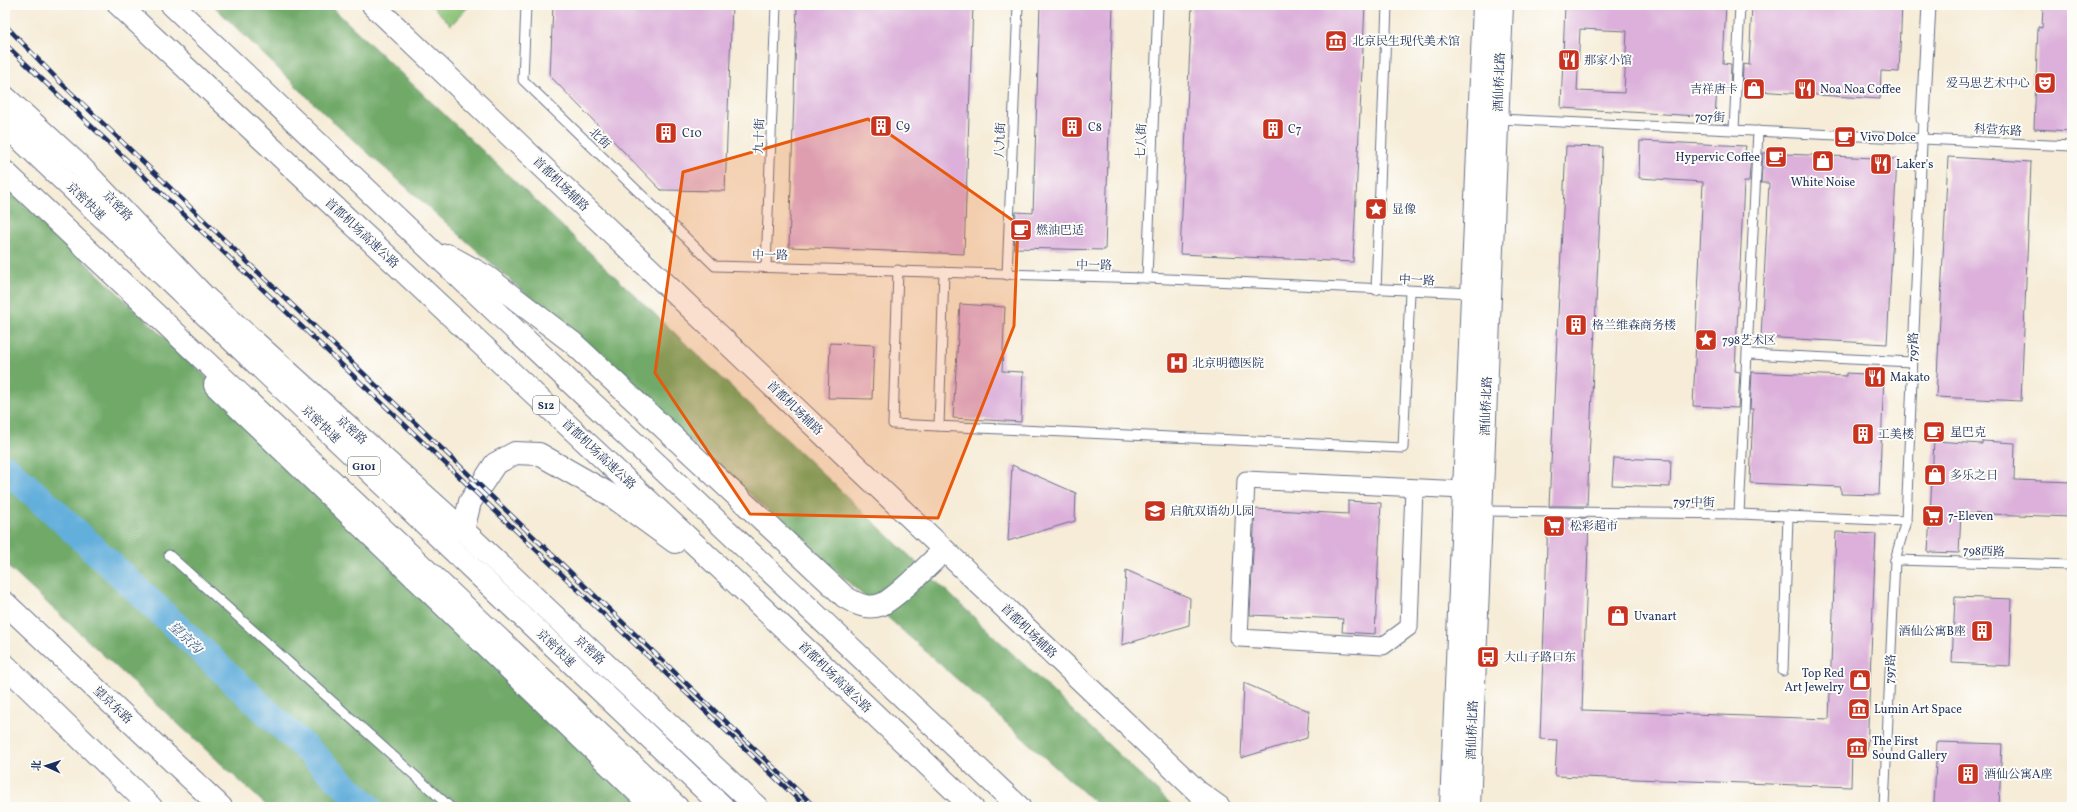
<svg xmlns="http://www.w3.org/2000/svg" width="2077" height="812" font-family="Vollkorn,'Noto Serif SC',serif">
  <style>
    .green { fill: #8bc377; stroke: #53796a }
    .forest { fill: #70a968; stroke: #466c63 }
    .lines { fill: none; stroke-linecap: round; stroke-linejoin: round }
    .river { stroke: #64afdc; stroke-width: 28 }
    .building { fill: #dcb0da; fill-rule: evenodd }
    .service-casing { stroke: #687188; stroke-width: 11 }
    .pedestrian-casing { stroke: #687188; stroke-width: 15 }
    .minor-casing { stroke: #687188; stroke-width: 19 }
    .tertiary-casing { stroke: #687188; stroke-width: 24 }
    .secondary-casing { stroke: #687188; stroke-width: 24 }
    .primary-casing { stroke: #687188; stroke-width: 24 }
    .trunk-casing { stroke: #687188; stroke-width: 24 }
    .motorway-casing { stroke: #687188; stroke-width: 24 }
    .service { stroke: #fff; stroke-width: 9 }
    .pedestrian { stroke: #fff; stroke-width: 13 }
    .minor { stroke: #fff; stroke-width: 17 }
    .tertiary { stroke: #fff; stroke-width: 22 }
    .secondary { stroke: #fff; stroke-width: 22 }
    .primary { stroke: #fff; stroke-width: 22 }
    .trunk { stroke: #fff; stroke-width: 22 }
    .motorway { stroke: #fff; stroke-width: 22 }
    .rail-casing { stroke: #1b2f5e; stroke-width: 4.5 }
    .rail { stroke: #fdfcf7; stroke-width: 3; stroke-dasharray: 9; stroke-linecap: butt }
    .marked { fill: #e8590c; fill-opacity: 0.2; stroke: #e8590c; stroke-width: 3; stroke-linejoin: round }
    .labels { text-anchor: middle; stroke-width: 4; stroke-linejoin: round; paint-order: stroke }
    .shield { fill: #fdfcf7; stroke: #5f6c8c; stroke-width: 1 }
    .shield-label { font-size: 11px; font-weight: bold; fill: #1b2f5e }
    .poi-label { font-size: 12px; fill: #1b2f5e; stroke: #fdfcf7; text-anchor: start }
    .street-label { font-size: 12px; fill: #1b2f5e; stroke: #fdfcf7 }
    .water-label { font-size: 13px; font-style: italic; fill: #355c8a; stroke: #fdfcf7 }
  </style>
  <rect width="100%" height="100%" fill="#fdfcf7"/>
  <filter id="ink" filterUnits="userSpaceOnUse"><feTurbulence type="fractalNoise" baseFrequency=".025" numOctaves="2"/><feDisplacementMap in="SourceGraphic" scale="8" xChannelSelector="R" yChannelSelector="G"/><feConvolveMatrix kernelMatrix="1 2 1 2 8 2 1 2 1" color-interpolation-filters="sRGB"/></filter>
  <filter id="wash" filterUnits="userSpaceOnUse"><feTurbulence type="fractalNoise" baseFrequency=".012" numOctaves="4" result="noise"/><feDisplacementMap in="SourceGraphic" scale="16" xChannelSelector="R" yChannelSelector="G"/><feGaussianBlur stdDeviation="0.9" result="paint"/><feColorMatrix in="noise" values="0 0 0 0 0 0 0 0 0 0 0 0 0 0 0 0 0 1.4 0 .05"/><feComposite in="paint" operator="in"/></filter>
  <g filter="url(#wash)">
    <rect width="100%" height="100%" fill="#f6ecd7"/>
    <polygon class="green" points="431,5 470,5 451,25"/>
    <g class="forest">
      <polygon points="213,5 329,5 1174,807 1100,807 330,119"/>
      <polygon points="5,186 659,807 268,807 5,564"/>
    </g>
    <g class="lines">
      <polyline class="river" points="5,468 45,503 368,807"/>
    </g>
    <g id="blocks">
      <g class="building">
        <polygon points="553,5 732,5 725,191 661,190 550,76"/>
        <polygon points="797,5 973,5 964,254 789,247"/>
        <polygon points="1040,5 1113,5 1105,250 1014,248 1016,212 1033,213"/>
        <polygon points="1192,5 1365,5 1353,262 1180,254"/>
        <path d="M 1565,5 L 1726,5 L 1723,63 L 1731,64 L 1730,90 L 1717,89 L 1715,117 L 1561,108 ZM 1580,29 L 1627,31 L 1624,93 L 1577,91 Z"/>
        <polygon points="1752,5 1902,5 1899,72 1881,71 1880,99 1742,90 1743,64 1749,65"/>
        <polygon points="2043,5 2072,5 2072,131 2034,129 2038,27 2042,28"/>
        <polygon points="1640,141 1746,146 1745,152 1751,152 1749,182 1744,182 1735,371 1740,372 1738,408 1693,406 1703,182 1639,178"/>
        <polygon points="1566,146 1603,147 1587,506 1549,506"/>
        <polygon points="1763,153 1897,159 1887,344 1761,337 1769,183 1761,183"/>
        <polygon points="1948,157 2031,162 2021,401 1936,397"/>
        <polygon points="960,304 1005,307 1002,371 1023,372 1021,422 953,418"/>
        <polygon points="830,343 874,345 872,399 828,398"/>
        <polygon points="1752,372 1846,376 1846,373 1884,375 1879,495 1841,494 1841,487 1750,483 1753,409 1750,409"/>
        <polygon points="1934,441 1982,444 1982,441 2015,443 2014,480 2072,482 2072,517 1961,513 1959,553 1928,552"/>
        <polygon points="1614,458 1671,460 1670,487 1612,485"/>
        <polygon points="1012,465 1076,493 1075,521 1008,541"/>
        <polygon points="1348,501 1381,503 1375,634 1342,632 1343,619 1250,615 1255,509 1348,514"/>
        <polygon points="1548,518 1586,518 1586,520 1589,520 1582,710 1829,719 1836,532 1876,534 1867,750 1852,750 1851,787 1555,776 1557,740 1540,739"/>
        <polygon points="1126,570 1190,598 1189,625 1122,645"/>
        <polygon points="1955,597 2012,599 2010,666 1952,663"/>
        <polygon points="1244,683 1309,711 1307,738 1241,758"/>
        <polygon points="1937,742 2002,744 1999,806 1934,804"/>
      </g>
    </g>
  </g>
  <g filter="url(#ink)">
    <use href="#blocks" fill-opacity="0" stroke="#687188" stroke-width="1"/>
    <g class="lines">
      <g class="service-casing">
        <g id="service">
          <polyline points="526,5 523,80 715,266 1147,278 1472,293"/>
          <polyline points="1498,119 2072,146"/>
          <polyline points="1734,130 1740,5"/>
          <polyline points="766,267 776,5"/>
          <polyline points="898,270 893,424 1403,448 1410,292"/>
          <polyline points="1007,275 1018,5"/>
          <polyline points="1147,278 1158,5"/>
          <polyline points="1376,290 1387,5"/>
          <polyline points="1748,354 1912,362"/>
          <polyline points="939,426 944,272"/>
          <polyline points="1481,511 1739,514 1906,521"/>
          <polyline points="1739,514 1758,131"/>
          <polyline points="169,555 450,807"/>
          <polyline points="1895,560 2072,565"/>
          <polyline points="1783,671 1788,516"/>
          <polyline points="1884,807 1895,560 1906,521 1923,119"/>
        </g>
      </g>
      <g class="pedestrian-casing">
        <polyline id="pedestrian" points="1923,119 1929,5"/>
      </g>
      <g class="minor-casing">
        <polyline id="minor" points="1414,488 1409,627 1383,646 1239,638 1246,480 1464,490"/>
      </g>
      <g class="tertiary-casing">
        <g id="tertiary">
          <polyline points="1451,807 1484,5"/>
          <polyline points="1469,807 1502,5"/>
        </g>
      </g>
      <g class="secondary-casing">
        <g id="secondary">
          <polyline points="373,5 1198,792 1219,807"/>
          <polyline points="5,97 80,166 205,297 463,530 757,807"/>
          <polyline points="215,385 653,807"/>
        </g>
      </g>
      <g class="primary-casing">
        <g id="primary">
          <polyline points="5,603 221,807"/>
          <polyline points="5,665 151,807"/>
        </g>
      </g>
      <g class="trunk-casing">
        <g id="trunk">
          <polyline points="18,137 723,807"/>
          <polyline points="5,172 677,807"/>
        </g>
      </g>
      <g class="motorway-casing">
        <g id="motorway">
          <polyline points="119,5 748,594 972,807"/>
          <polyline points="172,5 1019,807"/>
          <polyline points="5,110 32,150"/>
          <path d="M 447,255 L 487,277 L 573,343 L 845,597 C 856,604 867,609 880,605 C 893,601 933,561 944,550"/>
          <polyline points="463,530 470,502 495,464 515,453 539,454 609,494 675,542"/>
        </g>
      </g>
      <use href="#service" class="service"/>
      <use href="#pedestrian" class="pedestrian"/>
      <use href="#minor" class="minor"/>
      <use href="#tertiary" class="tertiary"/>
      <use href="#secondary" class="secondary"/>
      <use href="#primary" class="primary"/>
      <use href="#trunk" class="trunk"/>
      <use href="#motorway" class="motorway"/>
      <g class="rail-casing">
        <g id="rail">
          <polyline points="5,25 60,82 815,807"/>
          <polyline points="5,44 806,807"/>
        </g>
      </g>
      <use href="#rail" class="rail"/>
    </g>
  </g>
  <path class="marked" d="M 868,119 L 1018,224 L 1014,326 L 938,518 L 750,514 L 655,373 L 683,172 Z"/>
  <defs>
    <g id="museum-square" transform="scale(1.15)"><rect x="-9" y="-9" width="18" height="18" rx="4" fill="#c8321e" stroke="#fdfcf7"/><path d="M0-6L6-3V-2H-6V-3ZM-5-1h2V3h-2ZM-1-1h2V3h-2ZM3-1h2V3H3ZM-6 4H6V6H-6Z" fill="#fff"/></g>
    <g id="restaurant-square" transform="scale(1.15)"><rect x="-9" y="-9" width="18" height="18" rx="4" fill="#c8321e" stroke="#fdfcf7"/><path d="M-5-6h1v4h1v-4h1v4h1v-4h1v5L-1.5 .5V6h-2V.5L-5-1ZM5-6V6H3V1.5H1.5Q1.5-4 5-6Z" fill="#fff"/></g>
    <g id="theatre-square" transform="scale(1.15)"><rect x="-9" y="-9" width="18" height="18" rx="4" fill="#c8321e" stroke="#fdfcf7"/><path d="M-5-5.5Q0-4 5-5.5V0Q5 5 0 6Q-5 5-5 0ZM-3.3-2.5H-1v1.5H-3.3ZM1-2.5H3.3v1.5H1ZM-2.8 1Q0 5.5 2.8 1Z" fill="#fff"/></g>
    <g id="shop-square" transform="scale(1.15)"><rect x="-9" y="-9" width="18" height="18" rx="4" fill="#c8321e" stroke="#fdfcf7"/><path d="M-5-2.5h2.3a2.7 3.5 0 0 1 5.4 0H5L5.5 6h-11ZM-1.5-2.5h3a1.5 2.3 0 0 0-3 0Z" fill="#fff"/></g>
    <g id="building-square" transform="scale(1.15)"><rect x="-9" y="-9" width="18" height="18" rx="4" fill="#c8321e" stroke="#fdfcf7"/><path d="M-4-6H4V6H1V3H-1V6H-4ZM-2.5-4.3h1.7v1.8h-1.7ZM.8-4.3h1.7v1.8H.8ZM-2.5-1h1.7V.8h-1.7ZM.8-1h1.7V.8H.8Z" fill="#fff"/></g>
    <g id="cafe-square" transform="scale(1.15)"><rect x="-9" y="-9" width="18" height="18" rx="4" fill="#c8321e" stroke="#fdfcf7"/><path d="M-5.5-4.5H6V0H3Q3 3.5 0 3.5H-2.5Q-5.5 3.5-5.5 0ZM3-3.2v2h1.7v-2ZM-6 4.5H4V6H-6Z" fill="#fff"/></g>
    <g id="sight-square" transform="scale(1.15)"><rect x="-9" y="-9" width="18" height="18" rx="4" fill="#c8321e" stroke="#fdfcf7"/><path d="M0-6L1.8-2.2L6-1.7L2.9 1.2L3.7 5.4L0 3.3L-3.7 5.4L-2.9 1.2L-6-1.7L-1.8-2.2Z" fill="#fff"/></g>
    <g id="hospital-square" transform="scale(1.15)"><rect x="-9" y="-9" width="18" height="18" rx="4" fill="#c8321e" stroke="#fdfcf7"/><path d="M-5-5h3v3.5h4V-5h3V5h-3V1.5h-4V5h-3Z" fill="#fff"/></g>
    <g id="school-square" transform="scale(1.15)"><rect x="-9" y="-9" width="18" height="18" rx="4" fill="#c8321e" stroke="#fdfcf7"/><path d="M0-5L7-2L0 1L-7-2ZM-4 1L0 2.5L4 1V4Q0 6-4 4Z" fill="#fff"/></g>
    <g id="supermarket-square" transform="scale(1.15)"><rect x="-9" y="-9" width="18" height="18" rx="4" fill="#c8321e" stroke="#fdfcf7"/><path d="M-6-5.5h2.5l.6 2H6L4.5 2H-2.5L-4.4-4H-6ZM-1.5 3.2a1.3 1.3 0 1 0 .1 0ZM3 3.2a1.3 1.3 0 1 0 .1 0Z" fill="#fff"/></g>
    <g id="bus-square" transform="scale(1.15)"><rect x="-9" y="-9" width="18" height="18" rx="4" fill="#c8321e" stroke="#fdfcf7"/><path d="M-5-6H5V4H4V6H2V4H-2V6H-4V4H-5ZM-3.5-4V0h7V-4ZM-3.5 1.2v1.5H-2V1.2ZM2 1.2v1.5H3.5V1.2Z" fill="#fff"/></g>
  </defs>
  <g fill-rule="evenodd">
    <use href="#museum-square" x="1336" y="41"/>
    <use href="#restaurant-square" x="1569" y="60"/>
    <use href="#theatre-square" x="2045" y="83"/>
    <use href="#shop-square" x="1754" y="89"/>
    <use href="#restaurant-square" x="1805" y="89"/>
    <use href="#building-square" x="881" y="126"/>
    <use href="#building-square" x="1072" y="127"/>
    <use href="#building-square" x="1273" y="129"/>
    <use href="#building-square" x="666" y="133"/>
    <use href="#cafe-square" x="1845" y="137"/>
    <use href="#cafe-square" x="1776" y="157"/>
    <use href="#shop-square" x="1823" y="161"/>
    <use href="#restaurant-square" x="1881" y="164"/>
    <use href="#sight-square" x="1376" y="209"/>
    <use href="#cafe-square" x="1021" y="230"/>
    <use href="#building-square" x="1576" y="325"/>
    <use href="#sight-square" x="1706" y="340"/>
    <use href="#hospital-square" x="1177" y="363"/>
    <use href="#restaurant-square" x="1875" y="377"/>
    <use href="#cafe-square" x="1934" y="432"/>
    <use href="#building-square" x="1863" y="434"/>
    <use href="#shop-square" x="1935" y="475"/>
    <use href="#school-square" x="1155" y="511"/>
    <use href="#supermarket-square" x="1933" y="516"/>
    <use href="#supermarket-square" x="1554" y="526"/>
    <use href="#shop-square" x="1618" y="616"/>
    <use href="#building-square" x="1982" y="631"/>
    <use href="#bus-square" x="1488" y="657"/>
    <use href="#shop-square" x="1860" y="680"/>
    <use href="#museum-square" x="1859" y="709"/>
    <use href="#museum-square" x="1857" y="748"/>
    <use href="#building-square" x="1968" y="774"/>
  </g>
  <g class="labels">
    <g class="shield">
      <rect x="533" y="396" width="26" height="18" rx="3"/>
      <rect x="348" y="457" width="32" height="18" rx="3"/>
    </g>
    <g class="shield-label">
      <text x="546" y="409">S12</text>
      <text x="364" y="470">G101</text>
    </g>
    <g class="poi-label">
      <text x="1352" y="45">北京民生现代美术馆</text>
      <text x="1584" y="64">那家小馆</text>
      <text x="2030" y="87" text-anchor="end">爱马思艺术中心</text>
      <text x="1738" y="93" text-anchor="end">吉祥唐卡</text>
      <text x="1820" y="93">Noa Noa Coffee</text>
      <text x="896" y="130">C9</text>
      <text x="1088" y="131">C8</text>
      <text x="1288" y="133">C7</text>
      <text x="682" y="137">C10</text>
      <text x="1860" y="141">Vivo Dolce</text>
      <text x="1760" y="161" text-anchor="end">Hypervic Coffee</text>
      <text x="1896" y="168">Laker's</text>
      <text x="1823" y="186" text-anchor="middle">White Noise</text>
      <text x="1392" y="213">显像</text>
      <text x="1036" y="234">燃油巴适</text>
      <text x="1592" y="329">格兰维森商务楼</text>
      <text x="1722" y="344">798艺术区</text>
      <text x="1192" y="367">北京明德医院</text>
      <text x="1890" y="381">Makato</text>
      <text x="1950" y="436">星巴克</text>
      <text x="1878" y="438">工美楼</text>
      <text x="1950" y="479">多乐之日</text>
      <text x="1170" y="515">启航双语幼儿园</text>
      <text x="1948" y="520">7-Eleven</text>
      <text x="1570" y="530">松彩超市</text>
      <text x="1634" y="620">Uvanart</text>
      <text x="1966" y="635" text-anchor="end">酒仙公寓B座</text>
      <text x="1504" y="661">大山子路口东</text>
      <text x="1844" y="677" text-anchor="end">Top Red<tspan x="1844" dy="14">Art Jewelry</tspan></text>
      <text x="1874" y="713">Lumin Art Space</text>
      <text x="1872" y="745">The First<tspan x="1872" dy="14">Sound Gallery</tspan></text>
      <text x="1984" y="778">酒仙公寓A座</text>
    </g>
    <g class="street-label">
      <text transform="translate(1499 82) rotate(-88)" y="4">酒仙桥北路</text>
      <text transform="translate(1710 117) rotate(2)" y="4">707街</text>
      <text transform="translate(1998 130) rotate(3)" y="4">科营东路</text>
      <text transform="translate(759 136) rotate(-88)" y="4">九十街</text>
      <text transform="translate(600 138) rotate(44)" y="4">北街</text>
      <text transform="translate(1000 140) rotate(-88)" y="4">八九街</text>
      <text transform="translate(1141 141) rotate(-88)" y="4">七八街</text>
      <text transform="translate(561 184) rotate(44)" y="4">首都机场辅路</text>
      <text transform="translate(86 201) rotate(44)" y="4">京密快速</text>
      <text transform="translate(118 206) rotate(46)" y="4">京密路</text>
      <text transform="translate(362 233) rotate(43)" y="4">首都机场高速公路</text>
      <text transform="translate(770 255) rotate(1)" y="4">中一路</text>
      <text transform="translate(1094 265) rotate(1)" y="4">中一路</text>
      <text transform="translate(1417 280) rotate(2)" y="4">中一路</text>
      <text transform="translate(1913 347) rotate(-88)" y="4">797路</text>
      <text transform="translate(1486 406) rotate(-88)" y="4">酒仙桥北路</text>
      <text transform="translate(795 408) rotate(44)" y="4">首都机场辅路</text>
      <text transform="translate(321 424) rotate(44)" y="4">京密快速</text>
      <text transform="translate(352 430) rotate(42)" y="4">京密路</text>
      <text transform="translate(599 454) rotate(43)" y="4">首都机场高速公路</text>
      <text transform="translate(1694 502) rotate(1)" y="4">797中街</text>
      <text transform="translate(1984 551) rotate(2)" y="4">798西路</text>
      <text transform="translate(1029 631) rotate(44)" y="4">首都机场辅路</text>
      <text transform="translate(556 648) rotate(44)" y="4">京密快速</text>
      <text transform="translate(590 650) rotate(43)" y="4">京密路</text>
      <text transform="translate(1890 669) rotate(-87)" y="4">797路</text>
      <text transform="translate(835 677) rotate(44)" y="4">首都机场高速公路</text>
      <text transform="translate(113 705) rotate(43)" y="4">望京东路</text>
      <text transform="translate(1472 730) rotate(-88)" y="4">酒仙桥北路</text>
    </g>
    <g class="water-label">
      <text transform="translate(186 637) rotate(43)" y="5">望京沟</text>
    </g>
  </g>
  <rect width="2077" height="812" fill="none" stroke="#fdfcf7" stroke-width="20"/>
  <g transform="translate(46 766) rotate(273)" stroke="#fdfcf7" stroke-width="3" paint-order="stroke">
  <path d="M0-3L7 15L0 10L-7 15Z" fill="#1b2f5e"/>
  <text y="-6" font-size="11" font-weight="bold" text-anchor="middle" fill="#1b2f5e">北</text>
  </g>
</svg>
